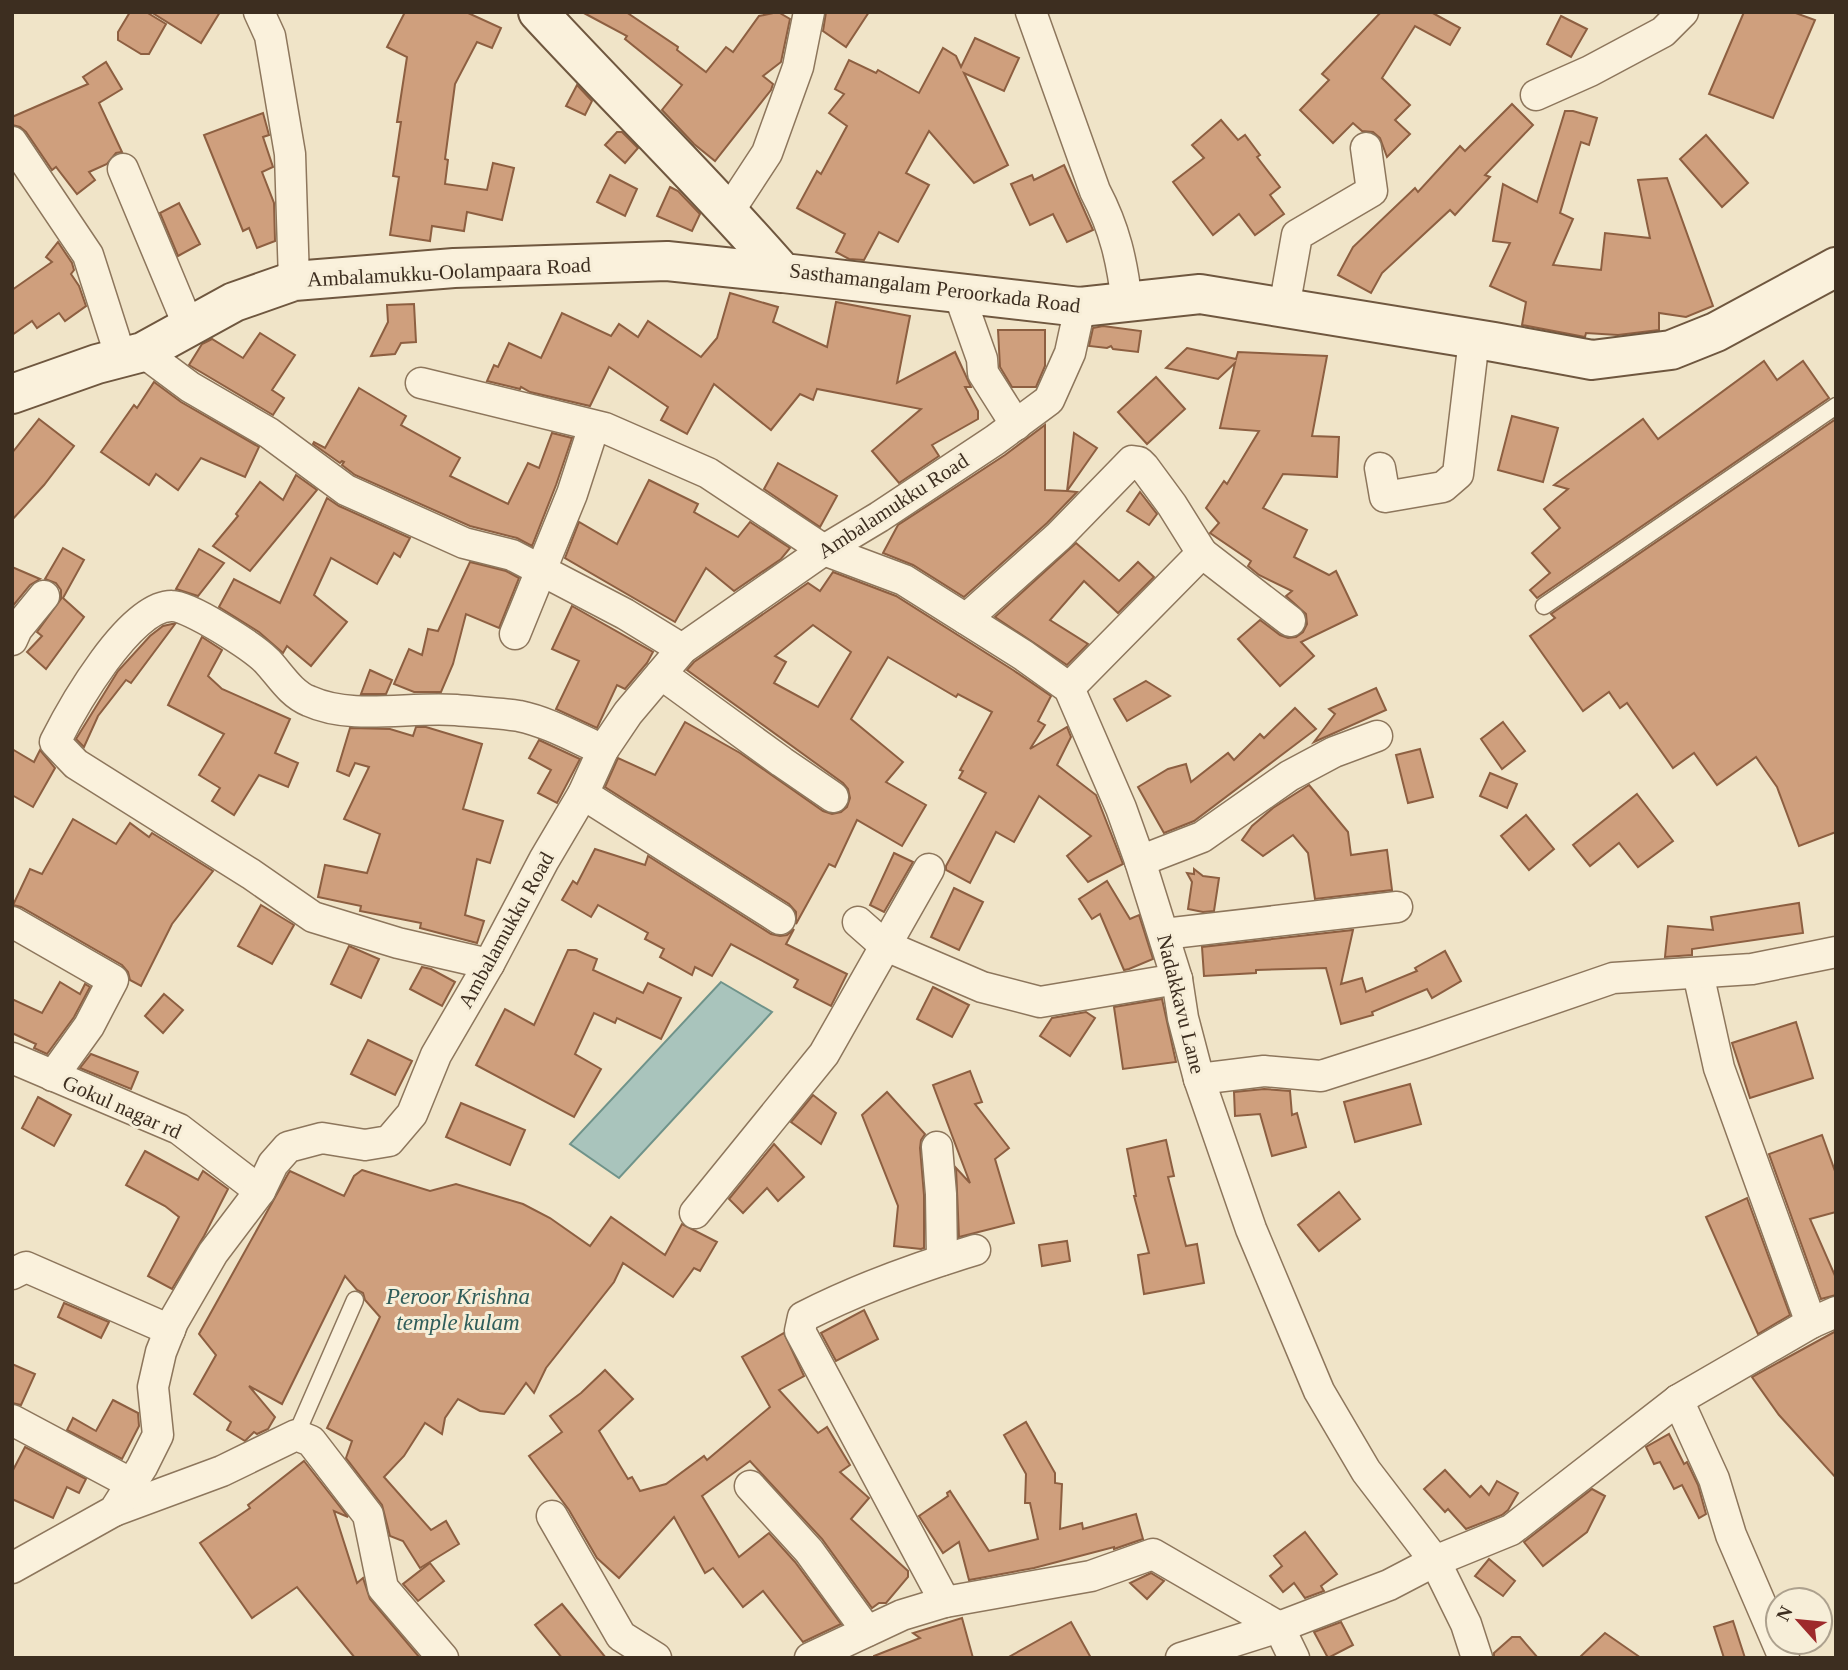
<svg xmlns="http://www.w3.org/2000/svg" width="1848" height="1670" font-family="Georgia,serif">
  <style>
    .water { fill: #a9c4bc; stroke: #6f938a; stroke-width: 2 }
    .building { fill: #cf9f7d; stroke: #8d5f41; stroke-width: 2; fill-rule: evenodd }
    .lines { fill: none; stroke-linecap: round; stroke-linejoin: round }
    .lane-casing { stroke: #8d765c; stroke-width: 19 }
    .street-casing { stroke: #8d765c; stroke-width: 33 }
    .secondary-casing { stroke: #6f573f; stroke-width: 42 }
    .lane { stroke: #faf1dc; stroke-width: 16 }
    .street { stroke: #faf1dc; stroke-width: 30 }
    .secondary { stroke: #faf1dc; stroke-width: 38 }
    .labels { text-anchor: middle; stroke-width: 6; stroke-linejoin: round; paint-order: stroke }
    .street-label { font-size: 21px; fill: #3d2e20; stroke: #f7eed8 }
    .water-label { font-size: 23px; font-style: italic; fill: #2f5d5a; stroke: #f7eed8 }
  </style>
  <rect width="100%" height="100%" fill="#f0e4c8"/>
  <polygon class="water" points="721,982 772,1012 619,1178 570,1144"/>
  <g class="building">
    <polygon points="130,12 146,12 166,24 149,54 141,54 118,40 118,32"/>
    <polygon points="151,12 220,12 201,43"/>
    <polygon points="405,12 466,12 501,28 492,48 477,42 455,84 445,159 448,160 445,184 487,190 493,163 514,168 502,220 467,212 464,231 432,226 430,241 390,235 399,177 393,176 401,122 397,122 407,57 387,47"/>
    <polygon points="582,12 626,12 678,47 677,50 706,72 726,47 733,52 759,16 778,12 790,19 781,62 763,76 773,84 771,90 715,161 694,144 662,110 682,85 625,39 627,36"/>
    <polygon points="826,12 869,12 846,47 823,31"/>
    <polygon points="1381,12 1431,12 1460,28 1450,45 1415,26 1382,78 1410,105 1395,120 1410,134 1387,157 1380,138 1373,132 1362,131 1353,123 1333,143 1300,110 1329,80 1322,74"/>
    <polygon points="1744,12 1793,12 1815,20 1773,118 1709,94"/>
    <polygon points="1561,16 1587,29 1571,57 1547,44"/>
    <polygon points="975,38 1019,58 1004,91 964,73 1008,165 974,183 929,131 906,173 929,185 898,242 879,232 864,260 849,259 836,252 845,234 797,208 817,171 821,174 847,126 829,113 844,94 835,89 849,60 876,73 878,70 919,93 943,48 956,56 961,67"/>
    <polygon points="106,62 122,89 99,103 122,152 116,153 107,164 89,172 95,180 77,194 56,167 52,170 26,132 20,127 12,125 12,117 88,84 83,77"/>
    <polygon points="577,85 592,101 585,115 566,106"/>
    <polygon points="1512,104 1533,125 1485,175 1490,177 1455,215 1450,210 1382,273 1371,293 1338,275 1353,247 1415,188 1418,192 1460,146 1465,151"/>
    <polygon points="1565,111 1573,111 1597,118 1589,145 1581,142 1560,213 1573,219 1553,265 1601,270 1605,233 1650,238 1638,180 1667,178 1713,306 1686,317 1659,313 1659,330 1618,335 1586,333 1585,337 1522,325 1526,302 1490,286 1510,243 1493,241 1503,184 1537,202"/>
    <polygon points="263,113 269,135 263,137 273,167 262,172 274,203 275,241 257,248 249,228 243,231 204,135"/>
    <polygon points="1221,120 1238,140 1245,135 1260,155 1257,157 1280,187 1270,195 1284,214 1255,235 1239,214 1213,235 1173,182 1204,158 1192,145"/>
    <polygon points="617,132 622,132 638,148 625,163 605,145"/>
    <polygon points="1706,135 1748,183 1722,207 1680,159"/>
    <polygon points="1064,165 1093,230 1067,242 1053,214 1030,225 1011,184 1032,175 1034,180"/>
    <polygon points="610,175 637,189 625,216 597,202"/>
    <polygon points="670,187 678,191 700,214 692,231 657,216"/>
    <polygon points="179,203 200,244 178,256 160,213"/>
    <polygon points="58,242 72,263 74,270 71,274 79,286 86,306 65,321 59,313 37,328 32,321 12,335 12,290 52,262 46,257"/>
    <polygon points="730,293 778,307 773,322 827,347 836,302 910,316 897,383 955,352 971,387 965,387 978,411 978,419 932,445 939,456 899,483 872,451 921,409 817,389 813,400 800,394 771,430 714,384 687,434 661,420 668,407 609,367 590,406 530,392 521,387 520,389 487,381 494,365 498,367 509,343 541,358 562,313 611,336 619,324 638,337 648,321 701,357 717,338"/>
    <polygon points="414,304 416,342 401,343 395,354 371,356 388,322 387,305"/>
    <polygon points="1103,326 1141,331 1138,352 1113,349 1111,346 1107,348 1089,346 1093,328"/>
    <polygon points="998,330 1045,330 1045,366 1036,387 1012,387 1000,367"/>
    <polygon points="260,333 295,355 272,390 284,398 273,415 189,365 202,344 212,339 243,358"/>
    <polygon points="1187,348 1236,359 1238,352 1327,356 1312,436 1339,437 1337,477 1283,474 1263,508 1307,530 1294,557 1329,575 1336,571 1357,615 1301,642 1314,656 1280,686 1238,639 1260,620 1280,635 1288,638 1296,637 1303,632 1307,624 1306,614 1286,596 1292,591 1259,575 1248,566 1251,561 1210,533 1219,523 1206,508 1224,481 1227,484 1259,431 1220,428 1235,363 1218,379 1166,368"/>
    <polygon points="1764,361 1777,380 1803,361 1829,398 1537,598 1530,590 1550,573 1532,553 1560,528 1544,509 1568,489 1554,485 1643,419 1658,439"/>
    <polygon points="1156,377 1185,409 1147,444 1118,412"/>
    <polygon points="154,382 181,402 259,447 245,477 201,458 178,490 156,474 149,485 101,452 134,405 137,408"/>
    <polygon points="359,388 406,416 401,425 460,458 450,476 508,504 528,463 539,468 552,433 572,438 556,485 532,546 517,538 470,526 355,475 342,465 344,462 342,461 340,463 313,444 314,442 325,448"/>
    <polygon points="1512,416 1558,428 1543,482 1498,470"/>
    <polygon points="39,419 74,446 44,485 12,520 12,453"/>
    <polygon points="1836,419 1836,832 1799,846 1777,787 1756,757 1717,785 1694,753 1673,768 1627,703 1620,708 1609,692 1583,711 1530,636 1555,618 1551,614"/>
    <polygon points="1045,425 1045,490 1067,491 1074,433 1097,448 1067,491 1077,492 1047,523 964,597 913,565 883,553 898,525 1005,455"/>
    <polygon points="778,463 837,496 820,527 764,489"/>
    <polygon points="296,475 317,490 250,571 213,546 238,516 236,514 260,482 283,500"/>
    <polygon points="649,480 698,504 694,512 738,537 750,522 790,548 781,559 734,591 706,568 675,622 565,558 579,522 617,544"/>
    <polygon points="1140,492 1157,514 1149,525 1127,511"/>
    <polygon points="327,498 339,506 410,538 400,557 394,553 377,584 331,558 314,595 347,622 311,666 287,646 283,653 259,632 219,607 234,579 280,603"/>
    <polygon points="1076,543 1119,581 1138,562 1154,577 1118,613 1084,581 1050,620 1088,644 1067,665 995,617"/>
    <polygon points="63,548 84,560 63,598 84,617 46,669 27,652 42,636 37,632 61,599 61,590 56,583 45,579"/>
    <polygon points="199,549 224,563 198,596 176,589"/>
    <polygon points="470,562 506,571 519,578 499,628 466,614 453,664 441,692 414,692 394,684 409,649 422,655 428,629 438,631"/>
    <polygon points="12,567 40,579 30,585 12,607"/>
    <path d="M 833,572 L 896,596 L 1013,670 L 1051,696 L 1038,721 L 1045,725 L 1030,749 L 1067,727 L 1071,737 L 1057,765 L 1096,795 L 1123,864 L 1088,882 L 1067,856 L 1091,836 L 1039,796 L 1014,842 L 996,832 L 970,883 L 946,870 L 946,866 L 986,793 L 959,778 L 963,771 L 960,770 L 992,712 L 958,694 L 956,697 L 888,657 L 851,719 L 903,762 L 886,782 L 926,805 L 902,846 L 857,820 L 835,867 L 829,864 L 796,924 L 796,912 L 789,904 L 605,787 L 618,758 L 655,775 L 685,722 L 740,753 L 823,811 L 832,814 L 841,812 L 847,807 L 850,798 L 848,789 L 843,783 L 687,670 L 694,662 L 808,583 L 820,591 ZM 813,625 L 851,652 L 818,707 L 774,683 L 786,662 L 775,656 Z"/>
    <polygon points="572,606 653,652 647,663 625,689 617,685 597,728 556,709 579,661 552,649"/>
    <polygon points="172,624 175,624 131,683 126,680 98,716 84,747 76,739 118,671 150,636 163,626"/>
    <polygon points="202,637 222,650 208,676 222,689 290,719 275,753 298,763 288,787 259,775 234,815 212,801 220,788 199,775 224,734 168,705"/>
    <polygon points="370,670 392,680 386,694 361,694"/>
    <polygon points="1146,681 1170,696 1127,721 1114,699"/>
    <polygon points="1376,688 1386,710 1314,742 1335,714 1329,709"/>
    <polygon points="1295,708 1316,729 1194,821 1164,833 1138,787 1168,769 1186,764 1191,782 1228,753 1234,760 1260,734 1264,738"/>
    <polygon points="1503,722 1525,751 1502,769 1481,739"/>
    <polygon points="416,727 426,727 482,744 463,809 503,821 490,863 477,859 465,915 484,921 477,943 420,928 421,923 360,911 361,906 318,897 325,865 367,873 380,834 344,819 369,767 355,763 349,776 337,771 350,728 390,729 413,736"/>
    <polygon points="539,740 580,759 557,803 538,793 551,770 529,758"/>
    <polygon points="12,749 34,762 40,750 55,768 33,807 12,795"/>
    <polygon points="1420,749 1433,797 1408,803 1396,755"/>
    <polygon points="1490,773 1517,784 1507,808 1480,796"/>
    <polygon points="1309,785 1348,832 1351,855 1387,850 1392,890 1315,899 1308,853 1293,835 1263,856 1242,840 1252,826 1273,808"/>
    <polygon points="1637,794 1673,841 1638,867 1619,843 1590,866 1573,845"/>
    <polygon points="1526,815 1554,849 1529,870 1501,836"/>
    <polygon points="73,819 116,844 130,823 149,837 152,833 213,871 172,924 141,986 130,980 128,972 122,965 21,907 13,905 30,869 42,874"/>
    <polygon points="595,849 645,865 648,856 771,934 780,936 787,935 794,929 786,944 847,974 831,1006 794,987 798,980 731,944 712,976 695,967 692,975 660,957 664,949 645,939 648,933 598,905 591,917 562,900 573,881 577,884"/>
    <polygon points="894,853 913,862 884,912 870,905"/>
    <polygon points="1194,869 1203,876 1219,878 1214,911 1203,912 1188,909 1192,882 1187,873 1194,874"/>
    <polygon points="1107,881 1130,919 1139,915 1153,959 1129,969 1124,970 1100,914 1092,919 1079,899"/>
    <polygon points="954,888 983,902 959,950 931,937"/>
    <polygon points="1799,903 1803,933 1692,949 1692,955 1665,957 1668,926 1713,930 1711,917"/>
    <polygon points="261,905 294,925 272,964 238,946"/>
    <polygon points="1353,930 1341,984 1362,978 1366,992 1417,971 1415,968 1445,951 1461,981 1432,998 1427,989 1372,1012 1373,1015 1341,1024 1326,968 1256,970 1256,973 1204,976 1202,947"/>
    <polygon points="349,946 379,959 361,998 331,984"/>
    <polygon points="568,950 576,950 597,959 593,970 643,993 648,983 681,998 661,1039 617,1018 615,1023 594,1013 575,1054 601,1069 574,1117 476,1065 505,1009 534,1025"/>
    <polygon points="422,967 431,969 455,982 442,1006 410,989"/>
    <polygon points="60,982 80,994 85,984 90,987 74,1017 47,1054 34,1048 36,1044 12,1033 12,999 42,1013"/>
    <polygon points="933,987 969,1005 952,1037 917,1019"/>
    <polygon points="164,994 183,1010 163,1033 145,1016"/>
    <polygon points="1162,999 1176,1062 1123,1069 1114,1007"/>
    <polygon points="1086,1012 1095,1018 1070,1056 1040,1036 1052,1018"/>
    <polygon points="1796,1022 1813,1078 1750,1098 1732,1043"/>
    <polygon points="368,1040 412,1061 395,1095 351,1074"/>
    <polygon points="91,1054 138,1072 131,1089 80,1068"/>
    <polygon points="970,1071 982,1102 975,1104 1009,1148 995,1159 1014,1223 959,1237 956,1168 970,1183 933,1085"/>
    <polygon points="1410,1084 1421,1124 1355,1142 1344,1102"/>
    <polygon points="1264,1089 1290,1091 1292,1115 1297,1113 1306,1147 1272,1156 1260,1114 1235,1116 1234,1092"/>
    <polygon points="887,1092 925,1134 921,1140 920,1148 924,1195 924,1248 921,1249 894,1246 898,1206 862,1115"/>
    <polygon points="813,1095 836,1113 821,1144 791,1122"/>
    <polygon points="38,1097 71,1115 54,1146 22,1128"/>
    <polygon points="461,1103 525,1130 510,1165 446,1137"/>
    <polygon points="1822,1135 1836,1174 1836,1212 1810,1219 1836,1278 1836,1295 1821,1299 1769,1154"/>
    <polygon points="1166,1140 1174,1176 1168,1177 1186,1246 1197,1244 1204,1283 1144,1294 1138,1255 1149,1253 1134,1196 1136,1196 1127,1149"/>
    <polygon points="774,1144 804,1177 778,1201 767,1188 743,1213 729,1199"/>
    <polygon points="145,1151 198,1180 203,1171 228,1189 204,1236 172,1289 148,1276 179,1217 165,1206 126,1185"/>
    <polygon points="362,1170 430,1191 456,1184 523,1204 550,1218 590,1246 611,1217 665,1255 682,1224 717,1242 700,1271 694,1268 673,1297 623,1263 614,1282 546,1368 534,1393 526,1383 504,1414 480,1411 458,1399 445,1418 442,1434 425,1423 404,1456 384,1477 431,1530 446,1521 459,1544 420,1568 403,1541 390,1536 382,1505 346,1458 352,1441 327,1428 380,1317 365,1300 363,1293 357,1290 345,1276 282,1404 249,1386 275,1417 268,1429 257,1434 254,1432 245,1441 227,1430 231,1422 194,1394 216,1355 199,1334 288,1174 290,1171 344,1196 354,1176"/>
    <polygon points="1339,1192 1360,1219 1319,1251 1298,1225"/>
    <polygon points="1747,1198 1790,1315 1758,1334 1706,1217"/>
    <polygon points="1067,1241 1070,1261 1042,1266 1039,1245"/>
    <polygon points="64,1303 109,1322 101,1338 58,1317"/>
    <polygon points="864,1310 878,1339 836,1361 821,1333"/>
    <polygon points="1836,1331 1836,1478 1779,1415 1752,1377"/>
    <polygon points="784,1333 804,1376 779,1390 818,1433 827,1427 850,1465 840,1472 869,1498 851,1519 908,1571 908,1577 886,1603 879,1603 872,1608 822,1539 750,1461 702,1496 739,1557 769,1533 795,1562 841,1624 803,1642 763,1591 743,1607 713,1568 705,1573 674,1517 619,1578 597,1558 569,1510 529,1456 562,1432 550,1416 581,1393 605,1370 633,1399 599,1431 628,1479 632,1477 640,1491 666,1484 704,1456 707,1460 770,1407 742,1357"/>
    <polygon points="12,1364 35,1374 21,1405 12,1403"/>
    <polygon points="113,1400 138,1413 139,1426 122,1459 67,1430 73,1418 96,1431"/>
    <polygon points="1026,1422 1055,1473 1055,1483 1062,1484 1060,1529 1082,1523 1083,1529 1136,1514 1143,1539 1114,1549 1114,1547 1034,1568 969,1580 959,1542 943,1553 919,1516 948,1496 947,1493 950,1491 989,1551 1038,1539 1030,1503 1025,1503 1026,1474 1004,1435"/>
    <polygon points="1669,1434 1684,1464 1687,1462 1698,1485 1706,1514 1699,1518 1682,1485 1674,1489 1660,1462 1654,1464 1646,1447"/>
    <polygon points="25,1447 86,1479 79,1493 67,1487 53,1518 12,1499 12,1472"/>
    <polygon points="304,1461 348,1517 334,1511 357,1583 363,1578 370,1599 420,1658 355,1658 297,1587 252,1618 200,1543 250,1508 248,1505"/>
    <polygon points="1445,1470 1470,1497 1481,1486 1489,1495 1497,1481 1518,1493 1508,1510 1502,1515 1466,1529 1448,1509 1445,1512 1424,1489"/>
    <polygon points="1592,1489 1605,1496 1587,1532 1543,1566 1524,1542"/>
    <polygon points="1305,1532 1337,1574 1321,1586 1324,1591 1305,1598 1294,1583 1283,1592 1270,1576 1282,1566 1274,1556"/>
    <polygon points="1489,1559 1515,1581 1503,1596 1475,1576"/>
    <polygon points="430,1563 444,1581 418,1601 403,1584"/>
    <polygon points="1151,1573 1164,1581 1147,1599 1130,1583"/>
    <polygon points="562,1604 606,1658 562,1658 535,1625"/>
    <polygon points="962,1618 973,1658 874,1658 874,1656 920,1638 913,1633"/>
    <polygon points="1733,1621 1745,1658 1724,1658 1714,1627"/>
    <polygon points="1071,1622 1091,1658 1007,1658"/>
    <polygon points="1341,1622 1353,1645 1328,1658 1314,1632"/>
    <polygon points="1605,1633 1641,1658 1579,1658"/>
    <polygon points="1512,1637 1520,1637 1538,1658 1494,1658 1494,1653"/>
  </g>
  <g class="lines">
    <g class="lane-casing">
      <g id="lane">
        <polyline points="1544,606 1836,406"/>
        <polyline points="296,1435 355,1300"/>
      </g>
    </g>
    <g class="street-casing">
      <g id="street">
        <polyline points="259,12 270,36 290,154 294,281"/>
        <path d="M 1031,12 L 1095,191 C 1115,229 1122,261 1127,303"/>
        <polyline points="1536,95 1590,71 1663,32 1683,12"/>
        <polyline points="12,142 88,255 121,358"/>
        <polyline points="123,169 189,327"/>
        <polyline points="729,211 767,153 798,67 809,12"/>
        <polyline points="959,294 982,359 983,373 1016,425"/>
        <polyline points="1284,308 1297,235 1372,191 1366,148"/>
        <polyline points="143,352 190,387 269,433 346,490 464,543 512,555 625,614 682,649"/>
        <polyline points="421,383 605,428 708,473 824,550 904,580 1023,655 1069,688 1121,808 1140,861 1177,979 1183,1018 1199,1079 1251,1229 1319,1391 1366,1471 1435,1561 1466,1624 1477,1658"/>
        <polyline points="1380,468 1385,497 1443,487 1458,474 1474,339"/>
        <polyline points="966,619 1059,536 1132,461 1139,462 1144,467 1172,505 1202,553"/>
        <polyline points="515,634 572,494 594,426"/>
        <polyline points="12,640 17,629 44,596"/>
        <polyline points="661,674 782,762 833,797"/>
        <polyline points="1069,688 1202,553 1290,621"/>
        <polyline points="583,794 780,919"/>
        <polyline points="1140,861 1202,837 1289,776 1334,752 1377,736"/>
        <polyline points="12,922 113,980 89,1026 53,1076"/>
        <polyline points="858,922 884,945 982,987 1040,1002 1177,979"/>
        <polyline points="1164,934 1397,907"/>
        <path d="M 489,964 L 398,943 L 313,917 L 251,874 L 76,764 L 55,742 C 72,708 130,605 172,606 C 190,606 253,647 267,661 C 280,675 291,694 309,701 C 353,721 410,706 456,710 C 476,712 499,713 519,716 C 548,722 576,738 603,750"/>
        <polyline points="1698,973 1719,1068 1811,1323"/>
        <polyline points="12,1058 179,1129 260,1191"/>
        <polyline points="1199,1079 1264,1071 1321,1076 1424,1043 1613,978 1752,969 1836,952"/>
        <polyline points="937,1147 941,1194 942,1260"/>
        <polyline points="695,1213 824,1054 929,869"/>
        <polyline points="12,1274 26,1267 170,1330"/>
        <polyline points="1678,1400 1714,1479 1731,1535 1784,1658"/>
        <polyline points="12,1420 132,1484"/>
        <polyline points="750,1486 809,1551 867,1631"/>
        <polyline points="114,1511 222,1471 296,1435 311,1441 368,1515 383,1588 443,1658"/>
        <polyline points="552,1516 621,1636 656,1658"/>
        <polyline points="12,1568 114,1511 142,1467 158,1435 153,1387 161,1352 173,1322 213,1253 260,1191 273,1164 288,1147 322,1138 365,1145 389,1141 412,1114 436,1055 489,964 544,860 583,794 603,750 628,713 682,649 824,550 879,517 995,440 1049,400 1070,353 1080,307"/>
        <path d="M 945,1602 L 800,1331 L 803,1317 C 858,1289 915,1268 975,1250"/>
        <polyline points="810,1658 902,1615 945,1602 1091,1576 1153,1554 1279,1627 1294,1658"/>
        <polyline points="1181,1658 1279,1627 1389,1585 1435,1561 1511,1530 1678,1400 1811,1323 1836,1312"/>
      </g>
    </g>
    <g class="secondary-casing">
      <g id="secondary">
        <path d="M 538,12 C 619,100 705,183 783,273 L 1080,307 L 1200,294 L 1494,342 L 1592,360 L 1671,350 L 1716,332 L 1836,267"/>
        <polyline points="12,394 97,364 143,352 234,302 294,281 454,268 667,261 783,273"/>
      </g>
    </g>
    <use href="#lane" class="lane"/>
    <use href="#street" class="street"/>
    <use href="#secondary" class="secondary"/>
  </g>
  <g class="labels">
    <g class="street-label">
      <text transform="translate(449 272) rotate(-3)" y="7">Ambalamukku-Oolampaara Road</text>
      <text transform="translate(935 288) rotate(7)" y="7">Sasthamangalam Peroorkada Road</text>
      <text transform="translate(893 506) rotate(-33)" y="7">Ambalamukku Road</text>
      <text transform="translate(506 930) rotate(-61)" y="7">Ambalamukku Road</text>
      <text transform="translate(1181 1004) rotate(76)" y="7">Nadakkavu Lane</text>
      <text transform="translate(122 1107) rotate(24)" y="7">Gokul nagar rd</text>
    </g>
    <g class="water-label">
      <text x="458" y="1304">Peroor Krishna<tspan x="458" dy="26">temple kulam</tspan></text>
    </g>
  </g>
  <rect width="1848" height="1670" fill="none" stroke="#3d2e20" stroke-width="28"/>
  <g transform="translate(1799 1621) rotate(297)"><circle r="33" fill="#f7eed8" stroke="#ada18e" stroke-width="2"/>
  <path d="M0-5L12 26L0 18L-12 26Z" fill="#9e2a2b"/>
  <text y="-10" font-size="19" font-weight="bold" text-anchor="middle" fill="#3d2e20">N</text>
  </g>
</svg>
